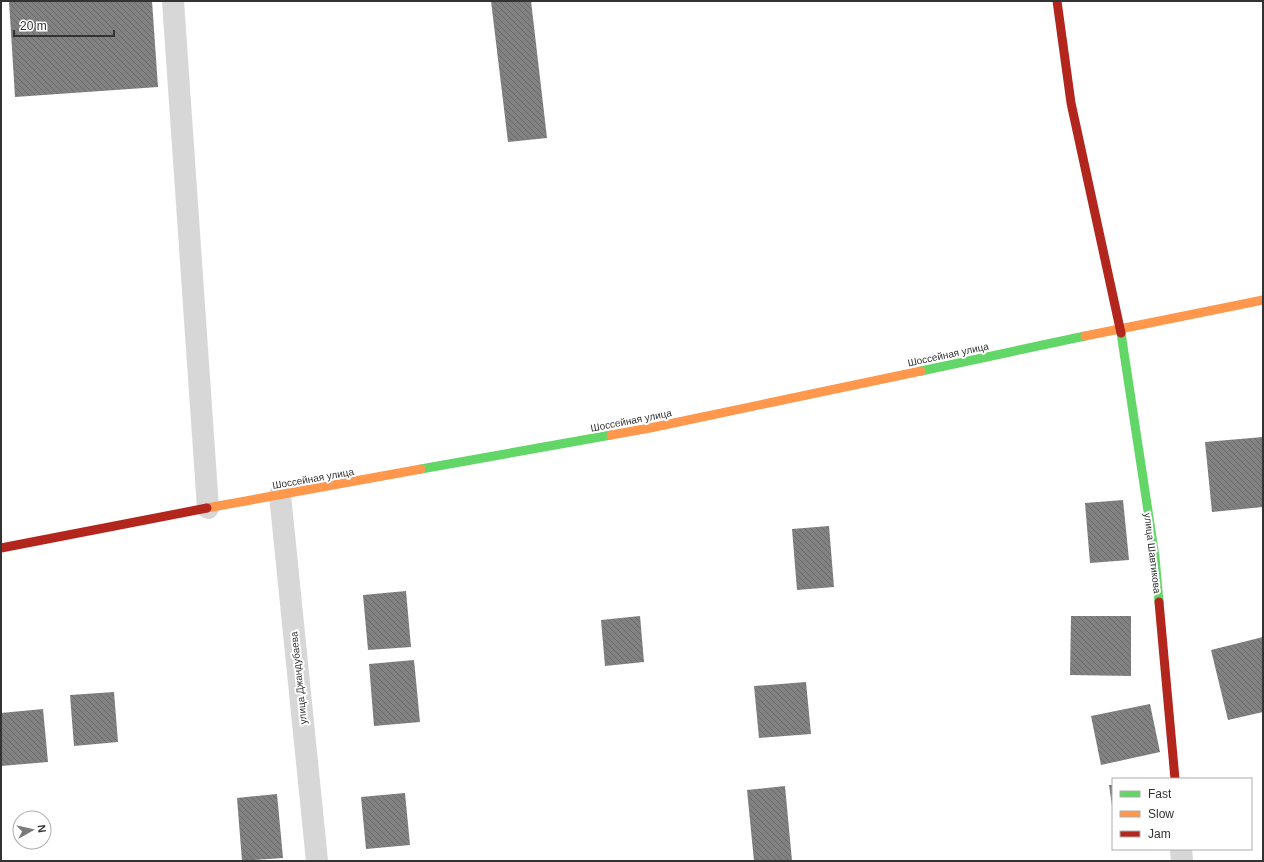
<svg xmlns="http://www.w3.org/2000/svg" width="1264" height="862" font-family="Helvetica,sans-serif">
  <style>
    .building { fill: url(#building-back-hatch) }
    .lines { fill: none; stroke-linecap: round; stroke-linejoin: round }
    .street { stroke: #d7d7d7; stroke-width: 22 }
    .fast { stroke: #63d668; stroke-width: 9 }
    .slow { stroke: #ff974d; stroke-width: 9 }
    .jam { stroke: #b3261e; stroke-width: 9 }
    .labels { text-anchor: middle; stroke-width: 4; stroke-linejoin: round; paint-order: stroke }
    .street-label { font-size: 10px; fill: #333; stroke: #fff }
  </style>
  <defs>
    <pattern id="building-back-hatch" width="6" height="6" patternUnits="userSpaceOnUse"><rect width="6" height="6" fill="#818181"/><path d="M-1 5l2 2M0 0l6 6M5-1l2 2" fill="none" stroke="#6a6a6a"/></pattern>
  </defs>
  <rect width="100%" height="100%" fill="#fff"/>
  <g class="building">
    <polygon points="9,1 152,1 158,87 15,97"/>
    <polygon points="491,1 531,1 547,138 508,142"/>
    <polygon points="1263,437 1263,507 1212,512 1205,442"/>
    <polygon points="1123,500 1129,560 1090,563 1085,503"/>
    <polygon points="829,526 834,587 797,590 792,529"/>
    <polygon points="406,591 411,647 368,650 363,595"/>
    <polygon points="640,616 644,662 605,666 601,620"/>
    <polygon points="1071,616 1131,616 1131,676 1070,675"/>
    <polygon points="1263,637 1263,712 1228,720 1211,650"/>
    <polygon points="414,660 420,722 374,726 369,664"/>
    <polygon points="806,682 811,734 759,738 754,686"/>
    <polygon points="114,692 118,742 74,746 70,695"/>
    <polygon points="1150,704 1160,752 1101,765 1091,716"/>
    <polygon points="43,709 48,762 1,766 1,713"/>
    <polygon points="1109,785 1113,785 1113,806 1112,806"/>
    <polygon points="785,786 792,861 754,861 747,790"/>
    <polygon points="405,793 410,845 366,849 361,797"/>
    <polygon points="277,794 283,858 242,861 237,798"/>
  </g>
  <g class="lines">
    <g class="street">
      <polyline points="173,1 208,508"/>
      <polyline points="280,495 317,861"/>
      <polyline points="1181,849 1182,861"/>
    </g>
    <g class="fast">
      <polyline points="1121,333 1155,557 1159,602"/>
      <polyline points="921,371 1085,336"/>
      <polyline points="421,469 611,435"/>
    </g>
    <g class="slow">
      <polyline points="1085,336 1263,300"/>
      <polyline points="611,435 650,428 921,371"/>
      <polyline points="207,508 421,469"/>
    </g>
    <g class="jam">
      <polyline points="1057,1 1071,103 1121,333"/>
      <polyline points="1,548 207,508"/>
      <polyline points="1159,602 1175,779"/>
    </g>
  </g>
  <g class="labels">
    <g class="street-label">
      <text transform="translate(948 354) rotate(-12)" y="4">Шоссейная улица</text>
      <text transform="translate(631 420) rotate(-11)" y="4">Шоссейная улица</text>
      <text transform="translate(313 478) rotate(-10)" y="4">Шоссейная улица</text>
      <text transform="translate(1153 553) rotate(83)" y="4">улица Шавтикова</text>
      <text transform="translate(298 678) rotate(-96)" y="4">улица Джандубаева</text>
    </g>
  </g>
  <rect width="1264" height="862" fill="none" stroke="#333333" stroke-width="4"/>
  <rect x="1112" y="778" width="140" height="72" fill="#ffffff" stroke="#adadad"/>
  <rect x="1120" y="791" width="20" height="6" fill="#63d668" stroke="#adadad"/>
  <text x="1148" y="798" font-size="12" fill="#333333">Fast</text>
  <rect x="1120" y="811" width="20" height="6" fill="#ff974d" stroke="#adadad"/>
  <text x="1148" y="818" font-size="12" fill="#333333">Slow</text>
  <rect x="1120" y="831" width="20" height="6" fill="#b3261e" stroke="#adadad"/>
  <text x="1148" y="838" font-size="12" fill="#333333">Jam</text>
  <g transform="translate(32 830) rotate(82)"><circle r="19" fill="#ffffff" stroke="#adadad"/>
  <path d="M0-3L7 15L0 10L-7 15Z" fill="#7a7a7a"/>
  <text y="-6" font-size="11" font-weight="bold" text-anchor="middle" fill="#333333">N</text>
  </g>
  <path d="M14 30v6h100v-6" fill="none" stroke="#333333" stroke-width="2"/>
  <text x="20" y="30" font-size="12" fill="#333333" stroke="#ffffff" stroke-width="3" paint-order="stroke">20 m</text>
</svg>
